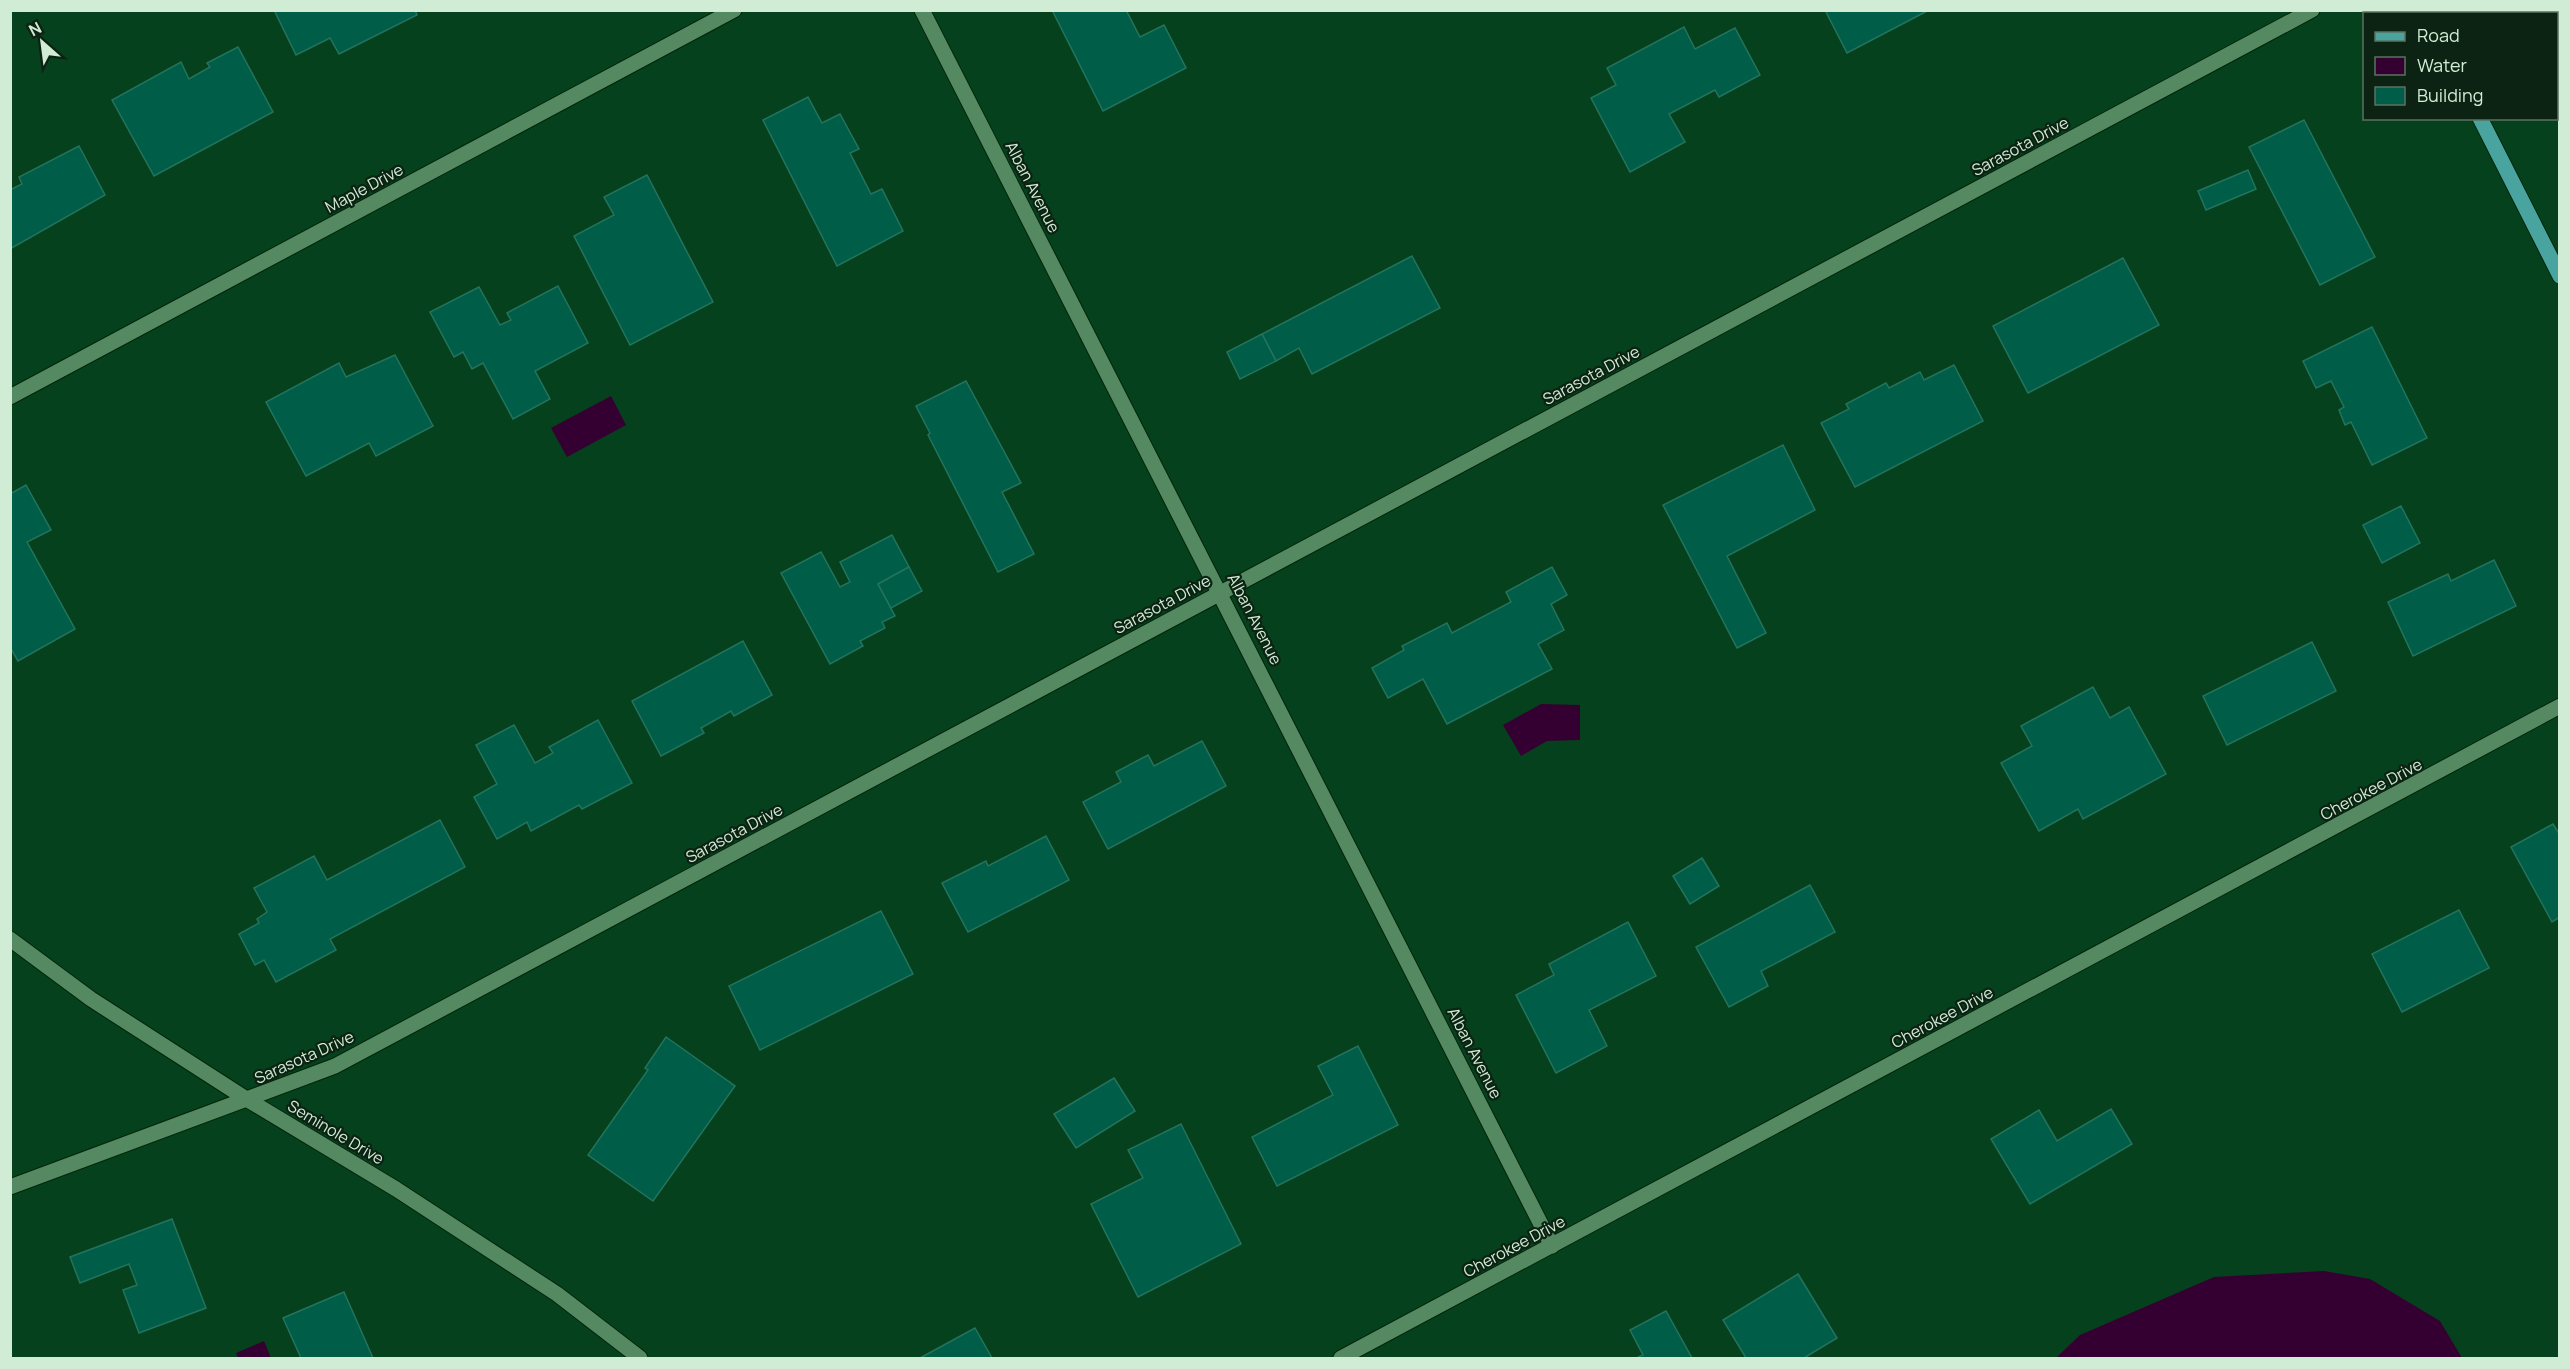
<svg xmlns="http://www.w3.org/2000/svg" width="2570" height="1369" font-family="Manrope,sans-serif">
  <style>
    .water { fill: #340031 }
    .building { fill: #005d48; stroke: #24735d; stroke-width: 1.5 }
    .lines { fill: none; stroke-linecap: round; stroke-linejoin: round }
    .minor-casing { stroke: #00250a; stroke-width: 17 }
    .major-casing { stroke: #00250a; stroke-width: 17 }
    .minor { stroke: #548961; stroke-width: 15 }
    .major { stroke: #49a39f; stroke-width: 15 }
    .labels { text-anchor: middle; stroke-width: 4.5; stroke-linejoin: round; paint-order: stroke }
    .street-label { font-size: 16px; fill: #d0ecd5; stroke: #0c2212 }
  </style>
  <rect width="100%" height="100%" fill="#06411d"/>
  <g class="water">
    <polygon points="611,396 626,425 567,457 551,428"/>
    <polygon points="1541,704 1580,705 1580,740 1547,741 1521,756 1503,725"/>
    <polygon points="2324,1271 2370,1279 2440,1321 2462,1358 2056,1358 2080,1335 2214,1277"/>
    <polygon points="264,1341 271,1358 238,1358 236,1353"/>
  </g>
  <g class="building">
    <polygon points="274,10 415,10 417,15 339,54 330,38 296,55"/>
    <polygon points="1052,10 1126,10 1140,37 1164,25 1186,68 1103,111"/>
    <polygon points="1825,10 1929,10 1847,53"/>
    <polygon points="1684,27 1695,49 1735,28 1760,75 1719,97 1715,90 1669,114 1685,142 1630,172 1591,98 1616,85 1607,68"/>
    <polygon points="238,47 273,112 154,176 112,100 181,62 189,79 210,67 207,63"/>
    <polygon points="808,97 822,123 840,114 859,149 850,153 871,194 882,189 903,231 837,266 763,120"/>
    <polygon points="2304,120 2375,257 2320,285 2249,147"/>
    <polygon points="79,146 105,195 10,249 10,190 22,184 19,177"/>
    <polygon points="2248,170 2256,189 2206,210 2198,191"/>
    <polygon points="647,175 713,302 630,345 574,236 614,215 604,197"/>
    <polygon points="1412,256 1440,308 1312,374 1299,348 1276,361 1262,334"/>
    <polygon points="2123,258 2159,325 2028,393 1993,326"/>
    <polygon points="558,286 588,343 535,371 550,399 513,419 483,363 472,369 463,352 454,357 430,312 479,287 500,325 511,320 507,313"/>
    <polygon points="2372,327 2427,438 2372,465 2351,422 2345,425 2339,410 2344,407 2331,381 2316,388 2303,361"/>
    <polygon points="1262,334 1276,361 1240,379 1227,352"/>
    <polygon points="395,355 433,426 376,456 369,443 306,476 266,402 339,363 346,377"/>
    <polygon points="1954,365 1983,421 1855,487 1821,423 1849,409 1846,404 1886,383 1889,388 1920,372 1924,380"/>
    <polygon points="966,381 1021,483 1002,492 1034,554 998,572 928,435 930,433 916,406"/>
    <polygon points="1783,445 1815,510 1727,556 1766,633 1737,648 1663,505"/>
    <polygon points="26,485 51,530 27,542 75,629 18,661 10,647 10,494"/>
    <polygon points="2401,506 2420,543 2382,563 2363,525"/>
    <polygon points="892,535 909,567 878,584 895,616 882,622 885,628 860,641 863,646 830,664 781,573 821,552 840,587 850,582 840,562"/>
    <polygon points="2494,560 2516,606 2413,656 2388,602 2448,574 2451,581"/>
    <polygon points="909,567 922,591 891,608 878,584"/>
    <polygon points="1552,567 1567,595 1551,604 1564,630 1538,644 1552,669 1447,724 1423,679 1388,698 1372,668 1404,650 1402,646 1447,623 1452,633 1511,602 1506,592"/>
    <polygon points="743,641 772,695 734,716 731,711 701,728 704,733 661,756 632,701"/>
    <polygon points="2312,642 2336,691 2227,745 2203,696"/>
    <polygon points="2093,687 2110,718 2129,707 2166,774 2083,819 2078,809 2039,831 2001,763 2032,746 2021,726"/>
    <polygon points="598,720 632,783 582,809 579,805 531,831 527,822 497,839 474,797 497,784 476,745 514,725 535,763 553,753 549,747"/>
    <polygon points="1202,741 1226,786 1108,849 1083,802 1121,782 1116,772 1148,755 1154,766"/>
    <polygon points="440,820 465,867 330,939 336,950 276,982 264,960 255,965 239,934 259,923 257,919 267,912 254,888 314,856 327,880"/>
    <polygon points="2553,824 2560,835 2560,917 2552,922 2511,847"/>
    <polygon points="1046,836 1069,880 968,932 942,883 986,861 988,866"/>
    <polygon points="1702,858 1719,886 1690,904 1673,876"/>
    <polygon points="1810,885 1835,932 1761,971 1768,986 1729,1007 1696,947"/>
    <polygon points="2459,910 2489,968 2402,1012 2372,954"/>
    <polygon points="881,911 913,974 760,1050 729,986"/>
    <polygon points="1628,922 1656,976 1589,1010 1607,1046 1556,1073 1516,995 1554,975 1549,964"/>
    <polygon points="666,1037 735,1086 653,1201 588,1155 648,1070 645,1068"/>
    <polygon points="1358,1046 1398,1125 1277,1186 1252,1137 1333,1095 1318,1066"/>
    <polygon points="1114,1078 1135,1111 1076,1148 1054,1114"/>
    <polygon points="2111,1109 2132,1144 2030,1204 1991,1139 2039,1110 2057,1141"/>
    <polygon points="1181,1124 1241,1244 1138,1297 1091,1204 1143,1178 1128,1150"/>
    <polygon points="172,1219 206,1308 139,1333 123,1290 137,1285 129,1264 80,1283 70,1257"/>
    <polygon points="1798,1274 1837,1338 1804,1358 1746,1358 1723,1320"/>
    <polygon points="344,1292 373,1358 301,1358 283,1318"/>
    <polygon points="1666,1311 1692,1358 1636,1358 1643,1355 1630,1330"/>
    <polygon points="975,1328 992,1358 920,1358"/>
  </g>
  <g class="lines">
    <g class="minor-casing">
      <g id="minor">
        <polyline points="922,10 1552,1246"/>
        <polyline points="10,397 734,10"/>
        <polyline points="10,939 91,999 248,1100 396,1189 557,1294 640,1358"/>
        <polyline points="10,1187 335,1066 2312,10"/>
        <polyline points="1341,1358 2560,706"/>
      </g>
    </g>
    <g class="major-casing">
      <g id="major">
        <polyline points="2425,10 2426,14"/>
        <polyline points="2480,118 2560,276"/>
      </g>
    </g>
    <use href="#minor" class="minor"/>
    <use href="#major" class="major"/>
  </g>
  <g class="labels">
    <g class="street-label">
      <text transform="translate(2020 146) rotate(-28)" y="6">Sarasota Drive</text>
      <text transform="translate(1033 187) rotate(63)" y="6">Alban Avenue</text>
      <text transform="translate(364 188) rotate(-28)" y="6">Maple Drive</text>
      <text transform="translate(1591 375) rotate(-28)" y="6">Sarasota Drive</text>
      <text transform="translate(1162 604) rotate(-28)" y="6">Sarasota Drive</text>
      <text transform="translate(1255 619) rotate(63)" y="6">Alban Avenue</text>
      <text transform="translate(2371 789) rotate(-28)" y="6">Cherokee Drive</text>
      <text transform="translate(734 833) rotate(-28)" y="6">Sarasota Drive</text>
      <text transform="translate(1942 1017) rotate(-28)" y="6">Cherokee Drive</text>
      <text transform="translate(1475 1053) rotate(63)" y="6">Alban Avenue</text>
      <text transform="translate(304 1057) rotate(-24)" y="6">Sarasota Drive</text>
      <text transform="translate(336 1132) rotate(31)" y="6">Seminole Drive</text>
      <text transform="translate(1514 1246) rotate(-28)" y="6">Cherokee Drive</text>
    </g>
  </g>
  <rect width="2570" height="1369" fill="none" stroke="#d0ecd5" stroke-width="24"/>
  <rect x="2363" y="12" width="195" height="108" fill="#0c2212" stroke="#5a7360" stroke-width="1.5"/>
  <rect x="2375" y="32" width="30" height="9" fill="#49a39f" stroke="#5a7360" stroke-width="1.5"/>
  <text x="2417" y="42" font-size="18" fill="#d0ecd5">Road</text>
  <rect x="2375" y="57" width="30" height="18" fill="#340031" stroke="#5a7360" stroke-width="1.5"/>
  <text x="2417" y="72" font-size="18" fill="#d0ecd5">Water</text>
  <rect x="2375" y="87" width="30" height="18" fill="#005d48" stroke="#5a7360" stroke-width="1.5"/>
  <text x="2417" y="102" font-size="18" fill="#d0ecd5">Building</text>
  <g transform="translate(42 42) rotate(332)" stroke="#0c2212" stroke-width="4.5" paint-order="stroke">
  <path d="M0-4.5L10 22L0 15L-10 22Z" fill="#d0ecd5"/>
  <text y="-9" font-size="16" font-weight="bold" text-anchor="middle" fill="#d0ecd5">N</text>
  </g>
</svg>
